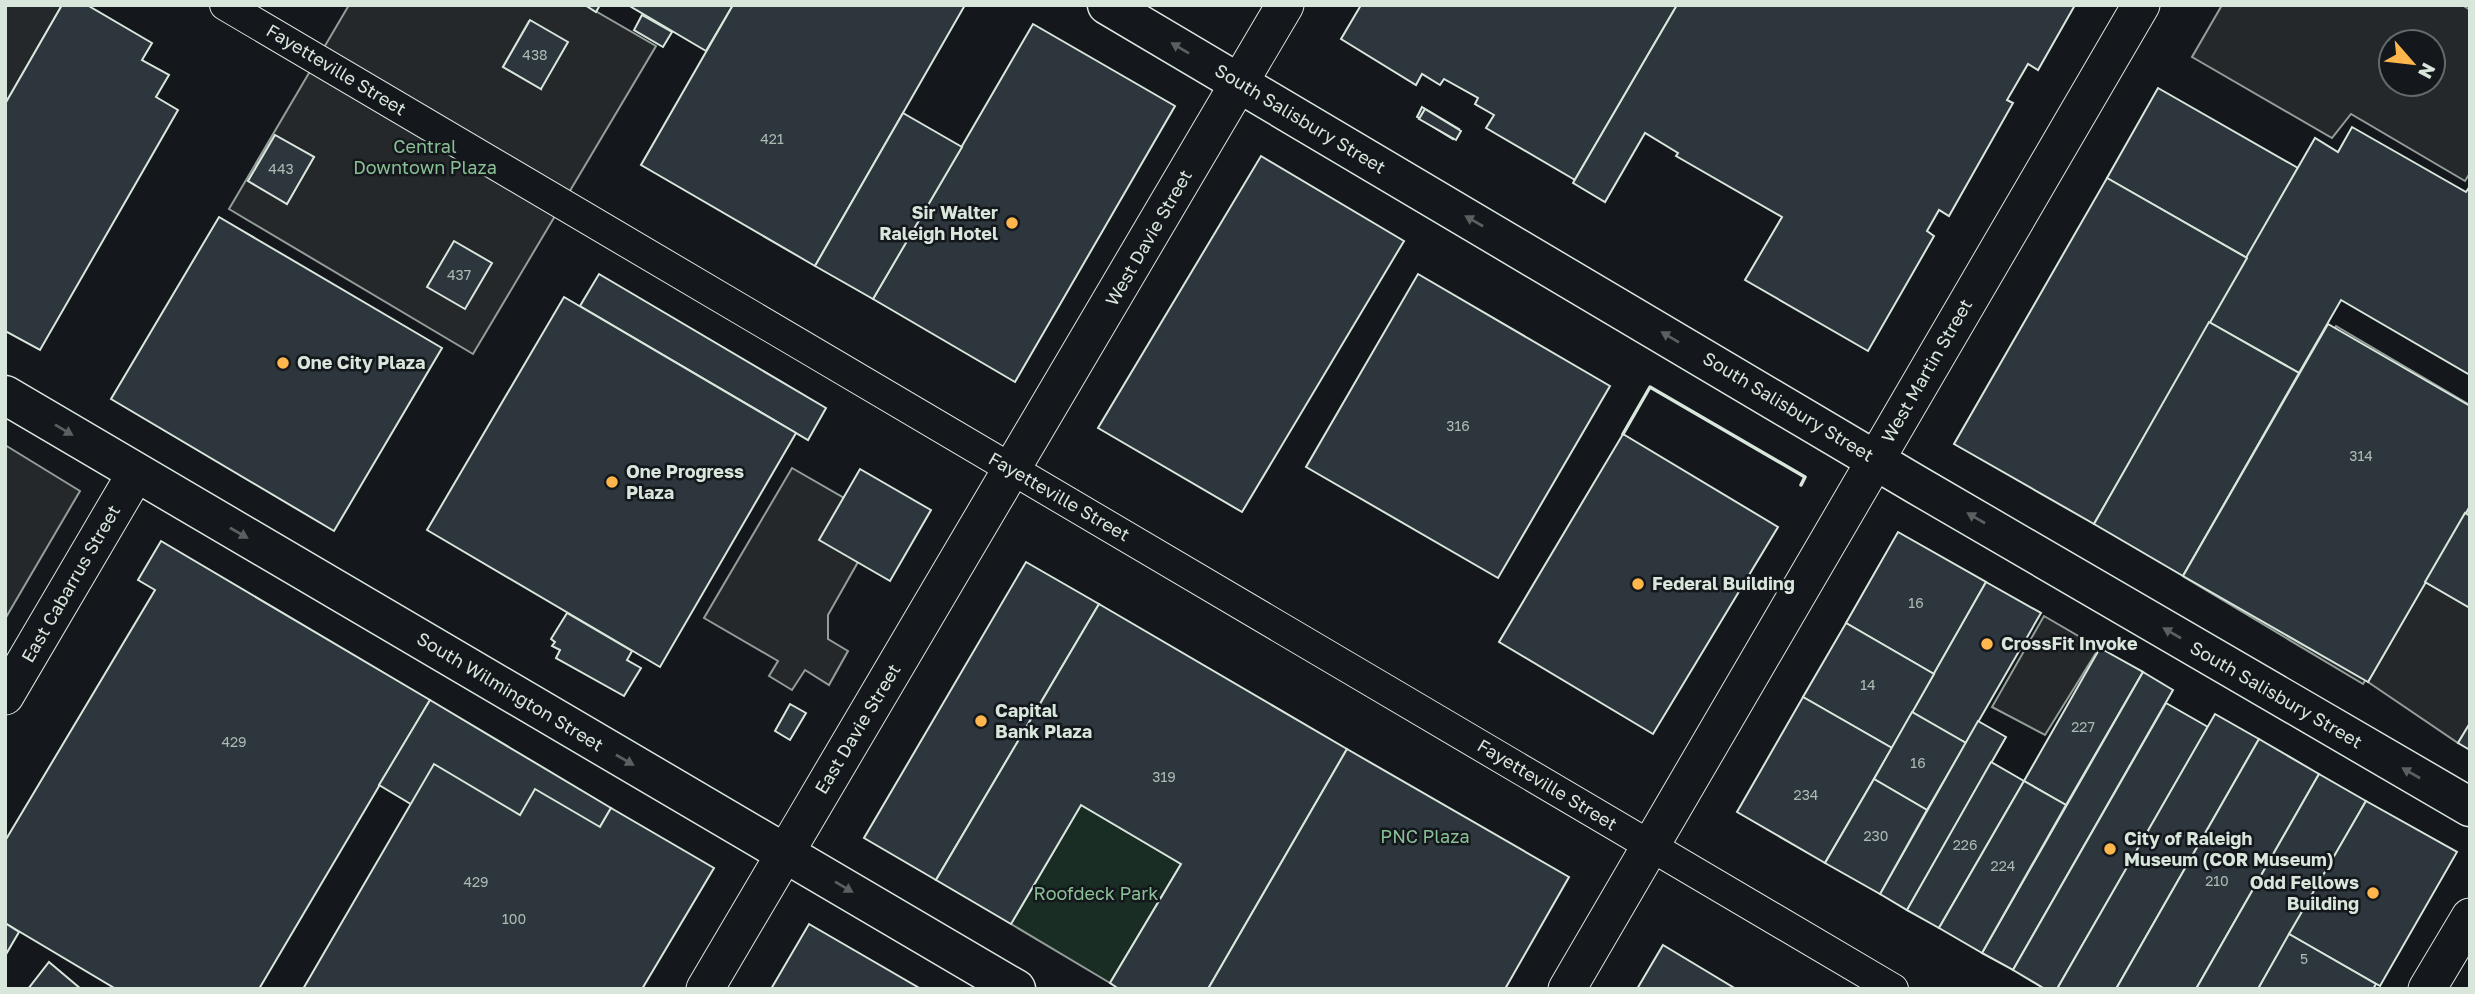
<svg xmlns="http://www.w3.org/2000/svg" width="2475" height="994" font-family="'Golos Text',sans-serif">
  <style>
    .green { fill: #1a2d24; stroke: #939e99; stroke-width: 2 }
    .parking { fill: #24282b; stroke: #939e99; stroke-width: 2; fill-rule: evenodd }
    .building { fill: #2c363c; stroke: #d8e6dc; stroke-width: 2 }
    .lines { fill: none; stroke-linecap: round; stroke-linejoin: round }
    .minor-casing { stroke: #d8e6dc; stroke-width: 32 }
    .tertiary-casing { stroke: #d8e6dc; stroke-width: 39 }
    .secondary-casing { stroke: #d8e6dc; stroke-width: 41 }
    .minor { stroke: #14181c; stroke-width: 30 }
    .tertiary { stroke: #14181c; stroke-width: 37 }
    .secondary { stroke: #14181c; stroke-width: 38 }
    .wall { stroke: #d8e6dc; stroke-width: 3.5 }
    .oneway { fill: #59605f }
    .poi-dot { fill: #ffb74d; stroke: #14181c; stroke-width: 2.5 }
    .labels { text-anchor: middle; stroke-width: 5; stroke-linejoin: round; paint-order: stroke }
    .number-label { font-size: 14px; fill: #adbab4 }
    .street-label { font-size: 18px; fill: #d8e6dc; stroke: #14181c }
    .park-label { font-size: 18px; fill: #8ac095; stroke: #14181c }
    .poi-label { font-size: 18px; font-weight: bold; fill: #d8e6dc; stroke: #14181c; text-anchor: start }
  </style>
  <rect width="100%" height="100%" fill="#14181c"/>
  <polygon class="green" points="1081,805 1181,864 1110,983 1011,924"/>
  <g class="parking">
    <polygon points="5,5 62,5 5,104"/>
    <path d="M 349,5 L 585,5 L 656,46 L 473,354 L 229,209 ZM 529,21 L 530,21 L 541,89 L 503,67 ZM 275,135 L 314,157 L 287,203 L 248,181 Z"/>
    <path d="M 2222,5 L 2462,5 L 2470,10 L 2470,173 L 2465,181 L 2351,114 L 2332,138 L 2192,57 ZM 2433,42 L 2433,84 L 2391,84 L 2391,42 Z"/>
    <polygon points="2336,326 2470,405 2470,508 2425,582 2470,608 2470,723 2458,743 2368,682 2417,597 2363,684 2184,577"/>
    <polygon points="5,445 80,491 5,619"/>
    <polygon points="792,468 844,498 858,562 828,615 828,639 848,651 829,685 805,670 792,690 769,676 778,661 704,618"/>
    <polygon points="2044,616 2099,648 2045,735 1992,707"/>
  </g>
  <g class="building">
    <polygon points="62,5 87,5 152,43 142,60 169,75 156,97 178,110 40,350 5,331 5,104"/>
    <polygon points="585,5 600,5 596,12"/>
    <polygon points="628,5 733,5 706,51"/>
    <polygon points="733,5 965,5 815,266 641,165"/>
    <polygon points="1361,5 1677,5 1575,180 1486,128 1494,115 1475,104 1478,98 1444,79 1440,85 1422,74 1416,85 1341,39"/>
    <polygon points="1677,5 2075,5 2038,70 2028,64 2007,100 2013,103 1949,216 1939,210 1927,231 1934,236 1868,351 1745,280 1782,217 1676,156 1678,153 1645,133 1605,202 1573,183"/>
    <polygon points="642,15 672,32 663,47 634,30"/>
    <polygon points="530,20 568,42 541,89 503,67"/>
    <polygon points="1033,24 1175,106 1015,382 873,299"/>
    <polygon points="2158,88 2298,168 2247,258 2107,178"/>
    <polygon points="1422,107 1459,129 1453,139 1417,117"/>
    <polygon points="1425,109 1461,131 1456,140 1419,119"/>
    <polygon points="903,113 962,147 873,299 815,266"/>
    <polygon points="2352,127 2466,192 2470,186 2470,375 2341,300 2299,373 2209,322 2315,138 2338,152"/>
    <polygon points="275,135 314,157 287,204 248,181"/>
    <polygon points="1261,156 1404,241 1242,512 1098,428"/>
    <polygon points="2107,178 2247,258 2094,524 1954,444"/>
    <polygon points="219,217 442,348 334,531 111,399"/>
    <polygon points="454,241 492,263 465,309 427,287"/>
    <polygon points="599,274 826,408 808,440 580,306"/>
    <polygon points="1418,274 1610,386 1498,578 1306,467"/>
    <polygon points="564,297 796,433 660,667 427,530"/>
    <polygon points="2209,322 2299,373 2183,576 2094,524"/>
    <polygon points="2328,324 2470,406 2470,506 2368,682 2183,576"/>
    <polygon points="1623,434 1778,527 1653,734 1499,642"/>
    <polygon points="860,469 931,510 890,581 819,540"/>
    <polygon points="2465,513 2470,516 2470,608 2425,582"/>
    <polygon points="1898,532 1986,582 1934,674 1846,623"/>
    <polygon points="161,541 430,700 259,989 116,989 5,923 5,841 155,590 138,580"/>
    <polygon points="1026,562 1099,604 936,880 864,838"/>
    <polygon points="1986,582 2041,613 1966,743 1912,712"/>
    <polygon points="1099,604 1347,749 1208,989 1119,989 1110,983 1181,864 1081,805 1011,924 936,880"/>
    <polygon points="567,613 632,651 627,660 641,668 624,696 556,658 560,650 552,646 555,642 551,639"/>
    <polygon points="1846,623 1934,674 1892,748 1803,697"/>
    <polygon points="2100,648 2143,672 2066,805 2024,781"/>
    <polygon points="2143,672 2173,690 2013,970 1982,953"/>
    <polygon points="1803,697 1892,748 1825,863 1737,812"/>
    <polygon points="430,700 611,808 527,952 589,989 322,989 424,812 379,785"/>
    <polygon points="2166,703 2208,727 2057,989 2045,989 2013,970"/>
    <polygon points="790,704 806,713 790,740 775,731"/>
    <polygon points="1912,712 1966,743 1927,810 1874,779"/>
    <polygon points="2215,714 2259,739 2116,989 2057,989"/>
    <polygon points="1978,721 2006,737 1907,910 1880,894"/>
    <polygon points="2470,723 2470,750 2458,743"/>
    <polygon points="2259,739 2319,774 2196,989 2116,989"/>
    <polygon points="1347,749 1569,877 1505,989 1208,989"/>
    <polygon points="1991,762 2024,781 1939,928 1907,910"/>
    <polygon points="434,764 520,815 535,789 600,827 611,808 714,868 642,989 303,989"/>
    <polygon points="2319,774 2366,801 2258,989 2196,989"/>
    <polygon points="1874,779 1927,810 1880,894 1825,863"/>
    <polygon points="2024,781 2066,805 1982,953 1939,928"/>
    <polygon points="2366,801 2457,852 2380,986 2289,934"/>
    <polygon points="5,923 19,932 5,956"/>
    <polygon points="809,924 921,989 771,989"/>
    <polygon points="2289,934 2376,984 2373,989 2258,989"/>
    <polygon points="1663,945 1736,989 1637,989"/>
    <polygon points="49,962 81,989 28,989"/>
  </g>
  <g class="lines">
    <g class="minor-casing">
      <polyline id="minor" points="225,5 1893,989"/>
    </g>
    <g class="tertiary-casing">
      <g id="tertiary">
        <polyline points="5,696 136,473"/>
        <polyline points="705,989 1285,5"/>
        <polyline points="1567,989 2141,5"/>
        <polyline points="2427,989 2470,917"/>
      </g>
    </g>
    <g class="secondary-casing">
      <g id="secondary">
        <polyline points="1107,5 1917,485 2470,807"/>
        <polyline points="5,395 1016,989"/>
      </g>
    </g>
    <use href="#minor" class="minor"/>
    <use href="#tertiary" class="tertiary"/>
    <use href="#secondary" class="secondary"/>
    <polyline class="wall" points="1623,434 1650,387 1805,477 1801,485"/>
  </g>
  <defs><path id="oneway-solid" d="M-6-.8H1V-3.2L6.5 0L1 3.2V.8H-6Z" transform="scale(1.75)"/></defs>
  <g class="oneway">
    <use href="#oneway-solid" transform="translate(1180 48) rotate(-149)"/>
    <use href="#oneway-solid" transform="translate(1474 221) rotate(-150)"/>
    <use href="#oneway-solid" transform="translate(1670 337) rotate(-149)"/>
    <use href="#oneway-solid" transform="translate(64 430) rotate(31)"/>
    <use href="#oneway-solid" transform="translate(1976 518) rotate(-150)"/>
    <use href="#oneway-solid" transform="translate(239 533) rotate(30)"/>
    <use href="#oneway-solid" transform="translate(2172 633) rotate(-150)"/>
    <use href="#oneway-solid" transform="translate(625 760) rotate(30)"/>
    <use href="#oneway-solid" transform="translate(2411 773) rotate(-150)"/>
    <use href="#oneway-solid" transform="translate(844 887) rotate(31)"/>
  </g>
  <g class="poi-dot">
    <circle cx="1012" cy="223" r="7"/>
    <circle cx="283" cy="363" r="7"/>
    <circle cx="612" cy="482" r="7"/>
    <circle cx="1638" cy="584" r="7"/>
    <circle cx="1987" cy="644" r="7"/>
    <circle cx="981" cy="721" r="7"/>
    <circle cx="2110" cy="849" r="7"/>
    <circle cx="2373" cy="893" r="7"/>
  </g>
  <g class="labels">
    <g class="number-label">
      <text x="535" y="60">438</text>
      <text x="772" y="144">421</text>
      <text x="281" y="174">443</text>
      <text x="459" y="280">437</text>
      <text x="1458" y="431">316</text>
      <text x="2361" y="461">314</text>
      <text x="1916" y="608">16</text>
      <text x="1868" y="690">14</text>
      <text x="2083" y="732">227</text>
      <text x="234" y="747">429</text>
      <text x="1918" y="768">16</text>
      <text x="1164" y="782">319</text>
      <text x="1806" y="800">234</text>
      <text x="1876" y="841">230</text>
      <text x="1965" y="850">226</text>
      <text x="2003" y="871">224</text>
      <text x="2217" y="886">210</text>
      <text x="476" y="887">429</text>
      <text x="514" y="924">100</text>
      <text x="2304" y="964">5</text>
    </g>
    <g class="street-label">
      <text transform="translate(336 70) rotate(31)" y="6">Fayetteville Street</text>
      <text transform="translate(1300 119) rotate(31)" y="6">South Salisbury Street</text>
      <text transform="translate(1149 238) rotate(-60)" y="6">West Davie Street</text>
      <text transform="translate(1927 371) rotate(-60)" y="6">West Martin Street</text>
      <text transform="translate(1788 407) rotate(31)" y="6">South Salisbury Street</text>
      <text transform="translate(1059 497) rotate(30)" y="6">Fayetteville Street</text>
      <text transform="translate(71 584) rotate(-60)" y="6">East Cabarrus Street</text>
      <text transform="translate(510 692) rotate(31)" y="6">South Wilmington Street</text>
      <text transform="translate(2276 695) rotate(30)" y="6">South Salisbury Street</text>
      <text transform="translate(858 729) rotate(-59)" y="6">East Davie Street</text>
      <text transform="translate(1547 785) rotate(31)" y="6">Fayetteville Street</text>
    </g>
    <g class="park-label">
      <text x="425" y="153">Central<tspan x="425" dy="21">Downtown Plaza</tspan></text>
      <text x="1425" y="843">PNC Plaza</text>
      <text x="1096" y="900">Roofdeck Park</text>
    </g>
    <g class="poi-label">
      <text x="998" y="219" text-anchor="end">Sir Walter<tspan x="998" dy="21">Raleigh Hotel</tspan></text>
      <text x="297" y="369">One City Plaza</text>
      <text x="626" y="478">One Progress<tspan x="626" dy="21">Plaza</tspan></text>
      <text x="1652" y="590">Federal Building</text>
      <text x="2001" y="650">CrossFit Invoke</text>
      <text x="995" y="717">Capital<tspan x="995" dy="21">Bank Plaza</tspan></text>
      <text x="2124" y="845">City of Raleigh<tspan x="2124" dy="21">Museum (COR Museum)</tspan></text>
      <text x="2359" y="889" text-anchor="end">Odd Fellows<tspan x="2359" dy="21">Building</tspan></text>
    </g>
  </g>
  <rect width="2475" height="994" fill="none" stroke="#d8e6dc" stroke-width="14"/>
  <g transform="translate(2412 63) rotate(118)"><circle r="33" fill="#14181c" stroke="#626a69" stroke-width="2"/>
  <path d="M0-5L12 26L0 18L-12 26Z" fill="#ffb74d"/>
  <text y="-10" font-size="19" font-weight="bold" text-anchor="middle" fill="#d8e6dc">N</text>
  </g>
</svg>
